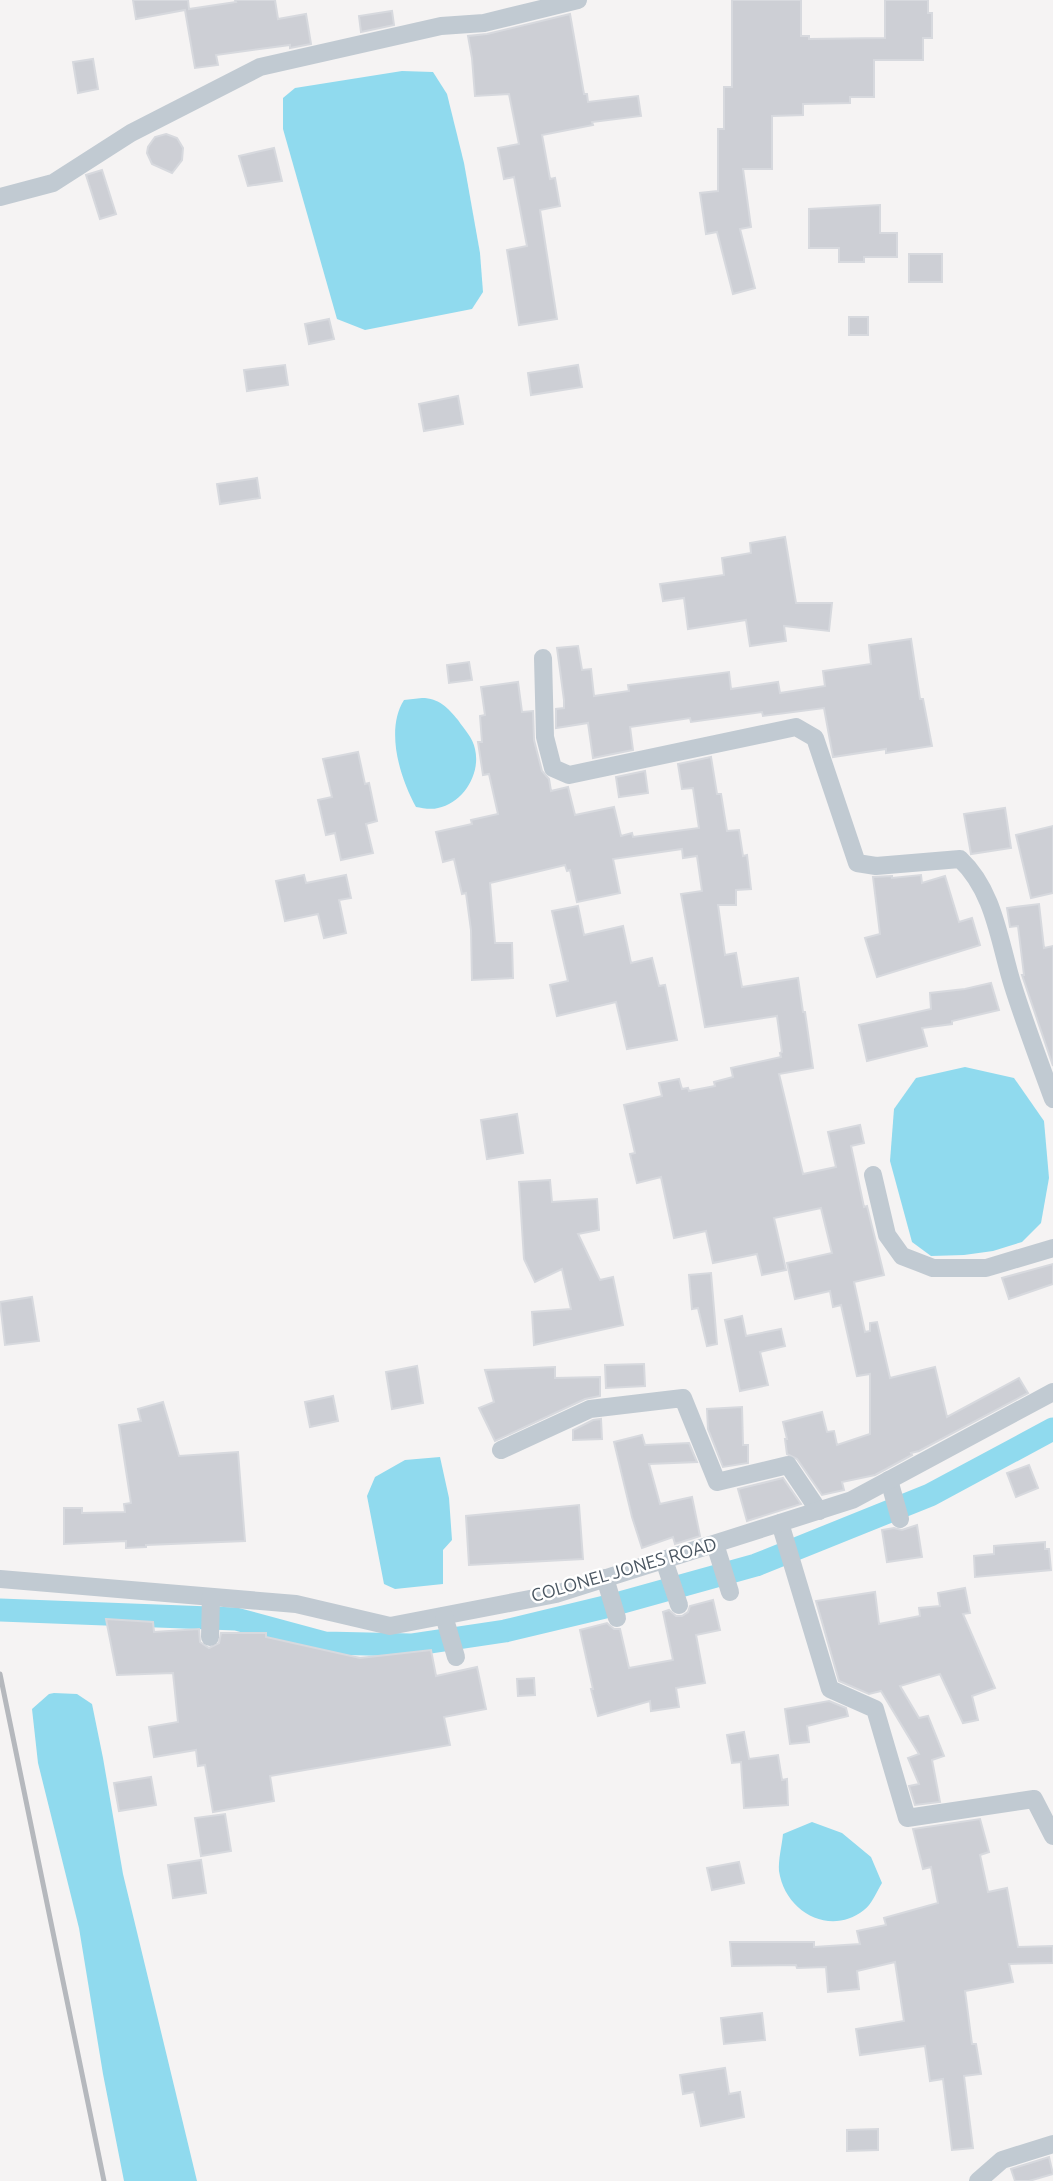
<svg xmlns="http://www.w3.org/2000/svg" width="1053" height="2181" font-family="Ubuntu,sans-serif">
  <style>
    .water { fill: #90daee }
    .lines { fill: none; stroke-linecap: round; stroke-linejoin: round }
    .canal { stroke: #90daee; stroke-width: 23 }
    .building { fill: #cdcfd5; stroke: #d7d9de; stroke-width: 2 }
    .street { stroke: #c1cad2; stroke-width: 18 }
    .rail { stroke: #b5b8bd; stroke-width: 5 }
    .labels { text-anchor: middle; stroke-width: 5; stroke-linejoin: round; paint-order: stroke }
    .street-label { font-size: 18px; fill: #4a5661; stroke: #fff }
  </style>
  <rect width="100%" height="100%" fill="#f5f3f3"/>
  <g class="water">
    <polygon points="402,71 433,72 447,94 464,163 480,253 483,292 472,309 365,330 337,319 283,129 283,98 295,88"/>
    <path d="M 422,698 C 439,698 448,708 458,720 C 464,729 473,738 475,749 C 481,774 463,803 438,808 C 431,810 422,808 416,807 C 400,778 385,730 404,700 Z"/>
    <polygon points="965,1067 1014,1078 1044,1121 1049,1178 1041,1223 1022,1242 993,1251 964,1255 931,1256 912,1242 890,1161 894,1109 916,1078"/>
    <polygon points="440,1457 449,1498 452,1540 443,1550 443,1584 395,1589 384,1584 367,1496 375,1477 405,1460"/>
    <polygon points="54,1693 77,1694 92,1704 103,1758 123,1874 197,2181 124,2181 103,2074 79,1928 38,1763 32,1709 49,1694"/>
    <path d="M 812,1822 L 842,1833 L 871,1857 L 882,1883 C 877,1891 872,1904 864,1910 C 830,1937 785,1912 779,1871 C 778,1860 782,1845 783,1834 Z"/>
  </g>
  <g class="lines">
    <polyline class="canal" points="0,1610 236,1619 325,1643 411,1645 505,1631 605,1607 756,1565 930,1495 1053,1429"/>
  </g>
  <g class="building">
    <polygon points="133,0 188,0 189,9 236,2 235,0 275,0 278,19 306,14 311,44 290,48 290,45 216,55 218,65 195,68 185,10 136,19"/>
    <polygon points="732,0 801,0 801,36 809,36 809,39 885,38 885,0 928,0 928,13 932,13 932,38 923,38 923,60 874,60 874,97 850,97 850,103 803,104 803,115 772,116 772,169 743,169 751,227 740,229 755,288 733,294 717,232 706,234 700,193 718,191 718,129 724,129 724,87 732,87"/>
    <polygon points="392,11 394,25 361,32 359,16"/>
    <polygon points="570,14 584,94 587,94 588,102 638,96 641,116 592,122 593,125 542,135 550,179 555,178 560,206 540,210 557,319 519,325 507,250 527,246 514,177 504,179 498,148 519,144 509,94 475,96 472,58 468,36 487,34"/>
    <polygon points="93,59 98,89 78,93 73,62"/>
    <polygon points="166,134 177,138 183,148 182,160 172,173 152,164 147,153 148,147 155,137"/>
    <polygon points="274,148 282,181 248,186 239,156"/>
    <polygon points="102,170 116,214 100,219 86,175"/>
    <polygon points="880,205 880,233 897,233 897,257 864,257 864,262 839,262 839,248 809,248 809,209"/>
    <rect x="909" y="254" width="33" height="28"/>
    <rect x="849" y="317" width="19" height="18"/>
    <polygon points="329,319 334,339 309,344 305,324"/>
    <polygon points="285,365 288,385 247,391 244,370"/>
    <polygon points="578,365 582,387 531,395 528,373"/>
    <polygon points="458,396 463,424 424,431 419,404"/>
    <polygon points="257,478 260,498 220,504 217,484"/>
    <polygon points="785,537 796,603 832,603 829,631 784,626 786,641 750,646 746,620 688,629 684,598 663,601 660,584 724,575 722,558 751,553 750,543"/>
    <polygon points="911,639 920,699 923,699 932,746 886,753 886,749 833,757 824,708 763,716 762,712 691,722 690,718 630,727 633,750 593,758 588,723 556,728 556,709 564,708 564,700 557,648 578,646 582,670 591,669 594,696 629,691 628,685 729,672 731,689 778,682 780,693 825,686 823,671 871,664 869,645"/>
    <polygon points="469,662 472,680 449,683 447,665"/>
    <polygon points="518,682 522,712 533,711 534,740 542,771 549,779 551,791 568,787 575,815 614,807 621,836 632,833 633,837 699,828 693,788 682,789 678,764 711,757 717,794 721,794 727,831 739,830 743,856 747,855 751,889 736,890 736,905 718,905 725,955 736,953 742,987 798,978 803,1012 805,1012 813,1068 779,1074 803,1174 836,1167 828,1132 860,1125 864,1143 851,1146 864,1207 867,1206 884,1275 854,1282 865,1332 870,1331 870,1323 877,1322 890,1378 935,1367 947,1417 1019,1378 1028,1393 919,1451 911,1453 912,1455 875,1475 842,1482 844,1490 822,1495 797,1459 787,1454 785,1439 787,1439 783,1422 822,1412 827,1432 834,1431 837,1445 870,1434 870,1374 857,1376 841,1305 833,1307 830,1291 795,1299 787,1263 832,1253 821,1208 774,1218 786,1270 762,1275 757,1254 713,1263 706,1231 674,1238 661,1177 637,1183 630,1154 635,1153 624,1105 662,1096 659,1083 679,1079 682,1089 688,1088 689,1091 715,1086 714,1082 733,1077 731,1068 781,1057 780,1053 782,1052 777,1016 705,1027 681,894 702,891 697,856 683,858 682,849 613,859 620,893 577,902 570,870 567,871 565,865 490,883 495,943 512,943 513,978 472,980 471,930 466,893 462,894 454,859 443,862 436,832 472,824 471,820 498,814 489,774 483,775 478,742 482,742 480,716 485,715 481,687"/>
    <polygon points="358,752 365,784 369,783 377,821 366,824 373,853 341,860 335,833 326,835 318,800 332,797 323,759"/>
    <polygon points="645,771 648,793 619,797 616,777"/>
    <polygon points="1005,808 1011,848 971,854 964,814"/>
    <polygon points="1053,826 1053,893 1031,898 1016,835"/>
    <polygon points="304,875 306,883 346,875 351,898 339,900 346,933 324,938 318,914 285,921 276,881"/>
    <polygon points="921,875 922,883 945,876 959,922 972,918 980,945 877,977 865,938 880,934 873,877 892,876 892,878"/>
    <polygon points="1039,904 1044,948 1053,946 1053,1066 1022,975 1024,975 1018,926 1010,927 1007,908"/>
    <polygon points="578,906 584,935 623,926 631,963 652,958 659,986 665,985 677,1040 627,1049 616,1002 557,1016 550,985 568,981 552,911"/>
    <polygon points="991,983 999,1010 952,1021 952,1024 922,1028 927,1046 867,1061 859,1025 931,1009 930,993 965,989"/>
    <polygon points="517,1114 523,1153 487,1159 481,1120"/>
    <polygon points="550,1180 552,1202 597,1199 599,1230 578,1234 600,1280 613,1277 623,1325 534,1345 532,1312 571,1309 562,1269 535,1282 524,1259 519,1182"/>
    <polygon points="1053,1264 1053,1284 1009,1299 1002,1278"/>
    <polygon points="711,1273 717,1344 707,1346 698,1308 692,1309 689,1275"/>
    <polygon points="32,1297 39,1341 5,1345 0,1302"/>
    <polygon points="742,1316 746,1336 781,1329 785,1346 760,1352 768,1385 740,1391 725,1320"/>
    <polygon points="644,1364 645,1386 606,1388 605,1365"/>
    <polygon points="417,1366 423,1403 392,1409 386,1372"/>
    <polygon points="555,1367 555,1378 600,1377 600,1396 585,1399 495,1441 479,1408 494,1402 485,1370"/>
    <polygon points="333,1396 338,1421 310,1427 305,1402"/>
    <polygon points="163,1402 179,1456 238,1452 245,1541 146,1545 146,1547 126,1548 126,1541 64,1544 64,1508 82,1508 82,1513 125,1512 124,1504 131,1503 119,1425 141,1421 138,1409"/>
    <polygon points="742,1407 743,1445 748,1445 748,1463 723,1467 708,1429 707,1409"/>
    <polygon points="601,1419 602,1439 573,1440 573,1430 593,1420"/>
    <polygon points="642,1435 645,1445 689,1443 697,1462 649,1464 660,1504 692,1497 700,1536 675,1544 673,1537 642,1548 632,1517 614,1442"/>
    <polygon points="1029,1465 1038,1488 1016,1497 1007,1473"/>
    <polygon points="783,1478 801,1504 747,1521 738,1489"/>
    <polygon points="579,1505 583,1559 469,1565 466,1516"/>
    <polygon points="917,1525 922,1557 887,1562 882,1530 894,1528 902,1530"/>
    <polygon points="1045,1542 1045,1549 1049,1549 1051,1570 975,1577 974,1556 994,1554 994,1546"/>
    <polygon points="965,1588 970,1613 963,1614 995,1688 972,1696 978,1720 963,1723 940,1674 900,1686 919,1718 928,1716 944,1756 932,1760 940,1802 915,1805 909,1786 919,1784 908,1758 919,1754 881,1691 869,1694 839,1681 816,1601 875,1592 879,1624 920,1616 919,1608 940,1606 938,1593"/>
    <polygon points="713,1600 720,1630 696,1635 705,1683 676,1688 679,1707 651,1711 650,1701 598,1716 591,1689 593,1689 580,1630 607,1623 614,1629 620,1629 629,1668 673,1660 663,1612 669,1610 676,1616 682,1616 688,1612 690,1606"/>
    <polygon points="106,1619 153,1622 154,1632 199,1629 200,1642 209,1648 219,1643 221,1633 266,1633 266,1637 360,1658 431,1650 436,1676 477,1667 486,1709 444,1717 450,1745 270,1776 274,1801 213,1812 205,1765 198,1766 196,1750 154,1757 149,1727 178,1722 173,1673 117,1675"/>
    <polygon points="534,1678 535,1695 518,1696 517,1679"/>
    <polygon points="829,1701 846,1708 848,1716 807,1726 809,1742 790,1744 785,1709"/>
    <polygon points="744,1732 749,1759 778,1755 782,1780 787,1779 788,1805 744,1808 741,1762 732,1763 727,1735"/>
    <polygon points="151,1777 156,1805 119,1811 114,1783"/>
    <polygon points="225,1814 231,1851 201,1856 195,1818"/>
    <polygon points="980,1819 989,1852 980,1855 988,1892 1007,1888 1018,1947 1053,1946 1053,1963 1009,1964 1013,1982 965,1991 972,2044 976,2044 981,2074 964,2076 973,2148 952,2150 943,2079 930,2081 925,2046 860,2055 856,2029 904,2021 895,1962 857,1971 859,1989 828,1992 826,1967 797,1968 796,1965 732,1966 730,1942 814,1942 814,1947 860,1944 857,1931 886,1925 884,1918 938,1903 931,1867 923,1869 913,1829"/>
    <polygon points="201,1860 206,1893 173,1898 168,1865"/>
    <polygon points="739,1862 744,1883 712,1890 707,1868"/>
    <polygon points="762,2013 765,2040 724,2044 721,2018"/>
    <polygon points="725,2068 729,2094 740,2092 744,2117 701,2126 694,2092 683,2094 680,2075"/>
    <polygon points="878,2129 878,2150 847,2151 847,2130"/>
    <polygon points="1049,2157 1053,2174 1029,2181 1015,2181 1011,2169"/>
  </g>
  <g class="lines">
    <g class="street">
      <polyline points="0,197 53,183 131,133 260,67 441,26 484,23 578,0"/>
      <path d="M 543,658 L 545,737 L 553,768 L 569,775 L 796,727 L 815,738 L 857,863 L 876,866 L 960,859 C 995,892 999,942 1013,986 C 1025,1024 1039,1061 1053,1099"/>
      <polyline points="873,1175 887,1235 902,1256 933,1268 986,1268 1053,1248"/>
      <polyline points="501,1450 590,1409 683,1398 717,1482 788,1465 819,1511"/>
      <polyline points="889,1480 900,1519"/>
      <polyline points="780,1523 830,1689 875,1709 907,1818 1034,1799 1053,1836"/>
      <polyline points="715,1544 730,1592"/>
      <polyline points="664,1560 679,1605"/>
      <polyline points="605,1578 617,1618"/>
      <polyline points="0,1579 296,1604 390,1626 556,1594 852,1500 1053,1392"/>
      <polyline points="444,1616 456,1657"/>
      <polyline points="210,1637 211,1597"/>
      <polyline points="978,2181 1002,2160 1053,2144"/>
    </g>
    <polyline class="rail" points="0,1674 104,2181"/>
  </g>
  <g class="labels">
    <g class="street-label">
      <text transform="translate(624 1570) rotate(-16)" y="6">COLONEL JONES ROAD</text>
    </g>
  </g>
</svg>
